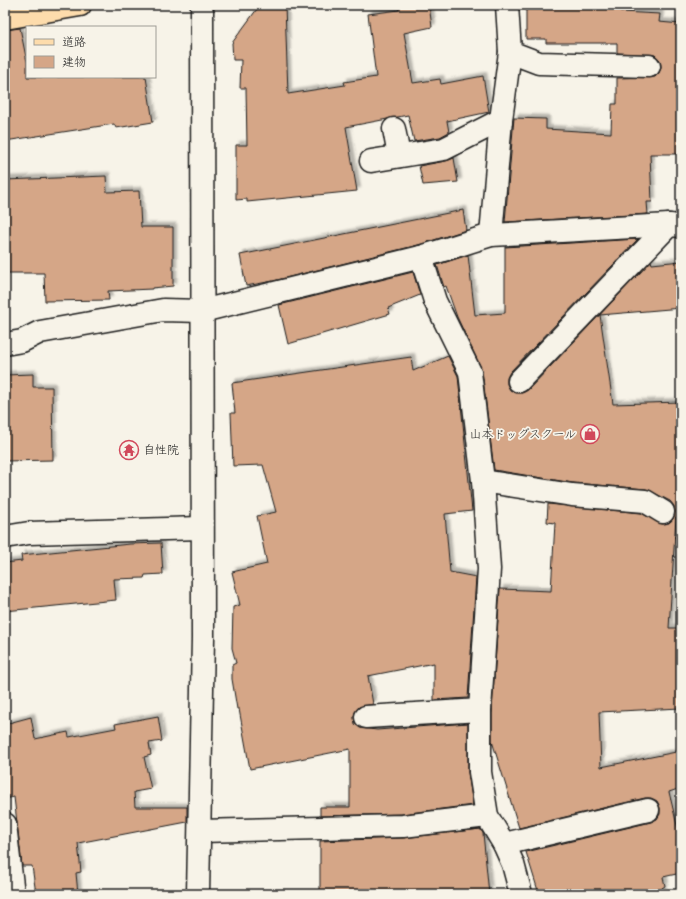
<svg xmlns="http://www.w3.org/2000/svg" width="686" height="899" font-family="'Shantell Sans','Klee One',sans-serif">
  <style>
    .building { fill: #d5a687; stroke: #1c1c1c; filter: url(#shadow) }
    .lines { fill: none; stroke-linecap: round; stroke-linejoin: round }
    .minor-casing { stroke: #1c1c1c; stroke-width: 25 }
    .tertiary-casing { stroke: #1c1c1c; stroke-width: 25 }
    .primary-casing { stroke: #1c1c1c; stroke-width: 25 }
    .path { stroke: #1c1c1c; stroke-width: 2.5; stroke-dasharray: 3 3; stroke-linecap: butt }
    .minor { stroke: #f7f3e8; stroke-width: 22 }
    .tertiary { stroke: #f7f3e8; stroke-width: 22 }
    .primary { stroke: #fddcac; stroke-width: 22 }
    .labels { text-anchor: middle; stroke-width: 3.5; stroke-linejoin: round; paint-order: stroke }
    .poi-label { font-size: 12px; fill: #1c1c1c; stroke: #f7f3e8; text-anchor: end }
  </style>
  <defs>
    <filter id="shadow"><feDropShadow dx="3.5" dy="-3.5" stdDeviation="1" flood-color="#0004"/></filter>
  </defs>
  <rect width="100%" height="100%" fill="#f7f3e8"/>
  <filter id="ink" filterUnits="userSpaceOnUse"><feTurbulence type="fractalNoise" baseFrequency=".025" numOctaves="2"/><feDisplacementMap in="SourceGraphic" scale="8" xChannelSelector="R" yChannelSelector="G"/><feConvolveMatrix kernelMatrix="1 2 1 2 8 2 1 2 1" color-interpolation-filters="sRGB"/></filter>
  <g filter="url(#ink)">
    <g class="building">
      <polygon points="260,5 285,5 288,94 345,85 344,82 376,77 368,14 399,10 398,5 429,5 432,27 404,33 413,83 440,79 441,84 483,76 489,112 447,121 449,132 440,137 414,141 408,115 346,127 357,191 247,202 247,199 236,200 236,145 247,145 246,88 240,88 241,60 233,60 232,43"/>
      <polygon points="526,5 621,5 621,12 660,14 659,22 681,24 681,154 650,154 652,202 647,202 648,214 505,222 514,118 546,119 546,129 611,133 612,104 617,104 617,78 655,77 659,73 661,67 660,60 655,55 617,53 617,43 546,43 546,39 526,39"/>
      <polygon points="20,28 27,62 27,77 146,77 153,122 116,128 114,124 5,141 5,30"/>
      <polygon points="454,158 458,182 423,185 419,166 446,161"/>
      <polygon points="106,176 107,192 139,191 141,227 173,227 173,286 152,288 152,289 108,291 109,300 45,301 44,273 5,273 5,180"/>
      <polygon points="463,210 466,230 418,245 273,281 246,286 240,255"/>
      <polygon points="638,239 510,372 507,378 507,384 510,390 516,393 522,393 528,390 651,261 652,264 681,261 681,308 600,315 613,404 681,402 681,526 676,517 669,628 681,628 681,708 599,712 601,767 681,751 681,788 669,792 681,842 681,873 663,877 665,886 662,888 663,894 539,894 526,852 651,822 657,819 660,814 660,808 657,801 651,798 645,798 519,828 492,741 492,710 500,589 551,591 555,523 547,522 548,504 641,513 662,524 669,523 673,519 675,512 674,506 670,501 646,489 573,483 494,470 482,370 457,317 446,286 444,287 437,265 468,255 475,315 505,313 505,247"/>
      <polygon points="413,272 420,295 388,308 390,314 288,344 279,305"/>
      <polygon points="448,356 458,376 472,511 445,514 450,572 476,577 468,698 434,700 434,663 368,676 373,704 359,707 355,712 354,717 355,724 360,728 377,730 468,723 468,772 473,805 402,814 320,816 320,807 350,807 350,749 250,769 239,709 237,709 232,679 232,665 236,663 232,648 233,607 240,605 232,572 267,564 257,516 276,512 263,465 233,466 231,413 235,413 232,383 411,357 413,371"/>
      <polygon points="33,374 33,387 52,387 53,460 5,461 5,375"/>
      <polygon points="161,543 163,574 145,575 144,578 114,579 116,600 5,611 5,563 22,561 21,555 130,544"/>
      <polygon points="158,716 162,741 149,743 151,755 144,757 151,789 134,792 135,807 187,807 187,822 78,843 81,872 76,873 78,894 36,894 32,866 22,866 14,797 5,799 5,724 31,717 35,739 68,732 69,737 116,728 115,724"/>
      <polygon points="480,829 483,833 489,894 320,894 320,841 403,838"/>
    </g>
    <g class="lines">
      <g class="minor-casing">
        <g id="minor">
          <polyline points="510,52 539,63 649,66"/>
          <polyline points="394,129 399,156"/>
          <polyline points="371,161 444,149 501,120"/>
          <polyline points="491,235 501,120 510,52 507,5"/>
          <polyline points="421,257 435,301 470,372 483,481 489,569 480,710 480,772 487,816 504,844 513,864 521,894"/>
          <polyline points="5,344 22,341 40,332 163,310 202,311 421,257 491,235 669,225 681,226"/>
          <polyline points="519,381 669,225"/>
          <polyline points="483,481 572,495 645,501 663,512"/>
          <polyline points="5,537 29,533 201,528"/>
          <polyline points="366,717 480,710"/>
          <polyline points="5,824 13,894"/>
          <polyline points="200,831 403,826 487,816"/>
          <polyline points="504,844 648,810"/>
        </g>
      </g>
      <g class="tertiary-casing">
        <polyline id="tertiary" points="198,894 203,638 202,5"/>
      </g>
      <g class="primary-casing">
        <polyline id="primary" points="5,18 80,5"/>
      </g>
      <polyline class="path" points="675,536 681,548"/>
      <use href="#minor" class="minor"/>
      <use href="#tertiary" class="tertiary"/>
      <use href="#primary" class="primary"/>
    </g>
  </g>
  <defs>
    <g id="shop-ring" transform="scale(1)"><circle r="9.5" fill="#f7f3e8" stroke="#d1495b" stroke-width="1.5"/><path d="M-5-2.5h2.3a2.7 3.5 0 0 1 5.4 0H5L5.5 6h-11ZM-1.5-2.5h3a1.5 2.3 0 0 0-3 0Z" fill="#d1495b"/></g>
    <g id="temple-ring" transform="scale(1)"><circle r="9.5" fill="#f7f3e8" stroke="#d1495b" stroke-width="1.5"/><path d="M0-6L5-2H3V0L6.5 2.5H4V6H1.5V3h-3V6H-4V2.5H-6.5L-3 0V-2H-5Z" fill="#d1495b"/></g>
  </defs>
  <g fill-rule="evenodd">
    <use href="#shop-ring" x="590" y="434"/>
    <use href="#temple-ring" x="129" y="450"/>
  </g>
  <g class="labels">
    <g class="poi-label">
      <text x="576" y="438">山本ドッグスクール</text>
      <text x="143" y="454" text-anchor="start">自性院</text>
    </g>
  </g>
  <rect width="686" height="899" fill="none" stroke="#f7f3e8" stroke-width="20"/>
  <rect x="10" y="10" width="666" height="879" fill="none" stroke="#1c1c1c" stroke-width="1.5" filter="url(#ink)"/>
  <rect x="26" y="26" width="130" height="52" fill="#f7f3e8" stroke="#9f9d96"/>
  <rect x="34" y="39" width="20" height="6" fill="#fddcac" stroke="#9f9d96"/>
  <text x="62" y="46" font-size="12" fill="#1c1c1c">道路</text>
  <rect x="34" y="56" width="20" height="12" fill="#d5a687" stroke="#9f9d96"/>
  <text x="62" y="66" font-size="12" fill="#1c1c1c">建物</text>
</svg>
